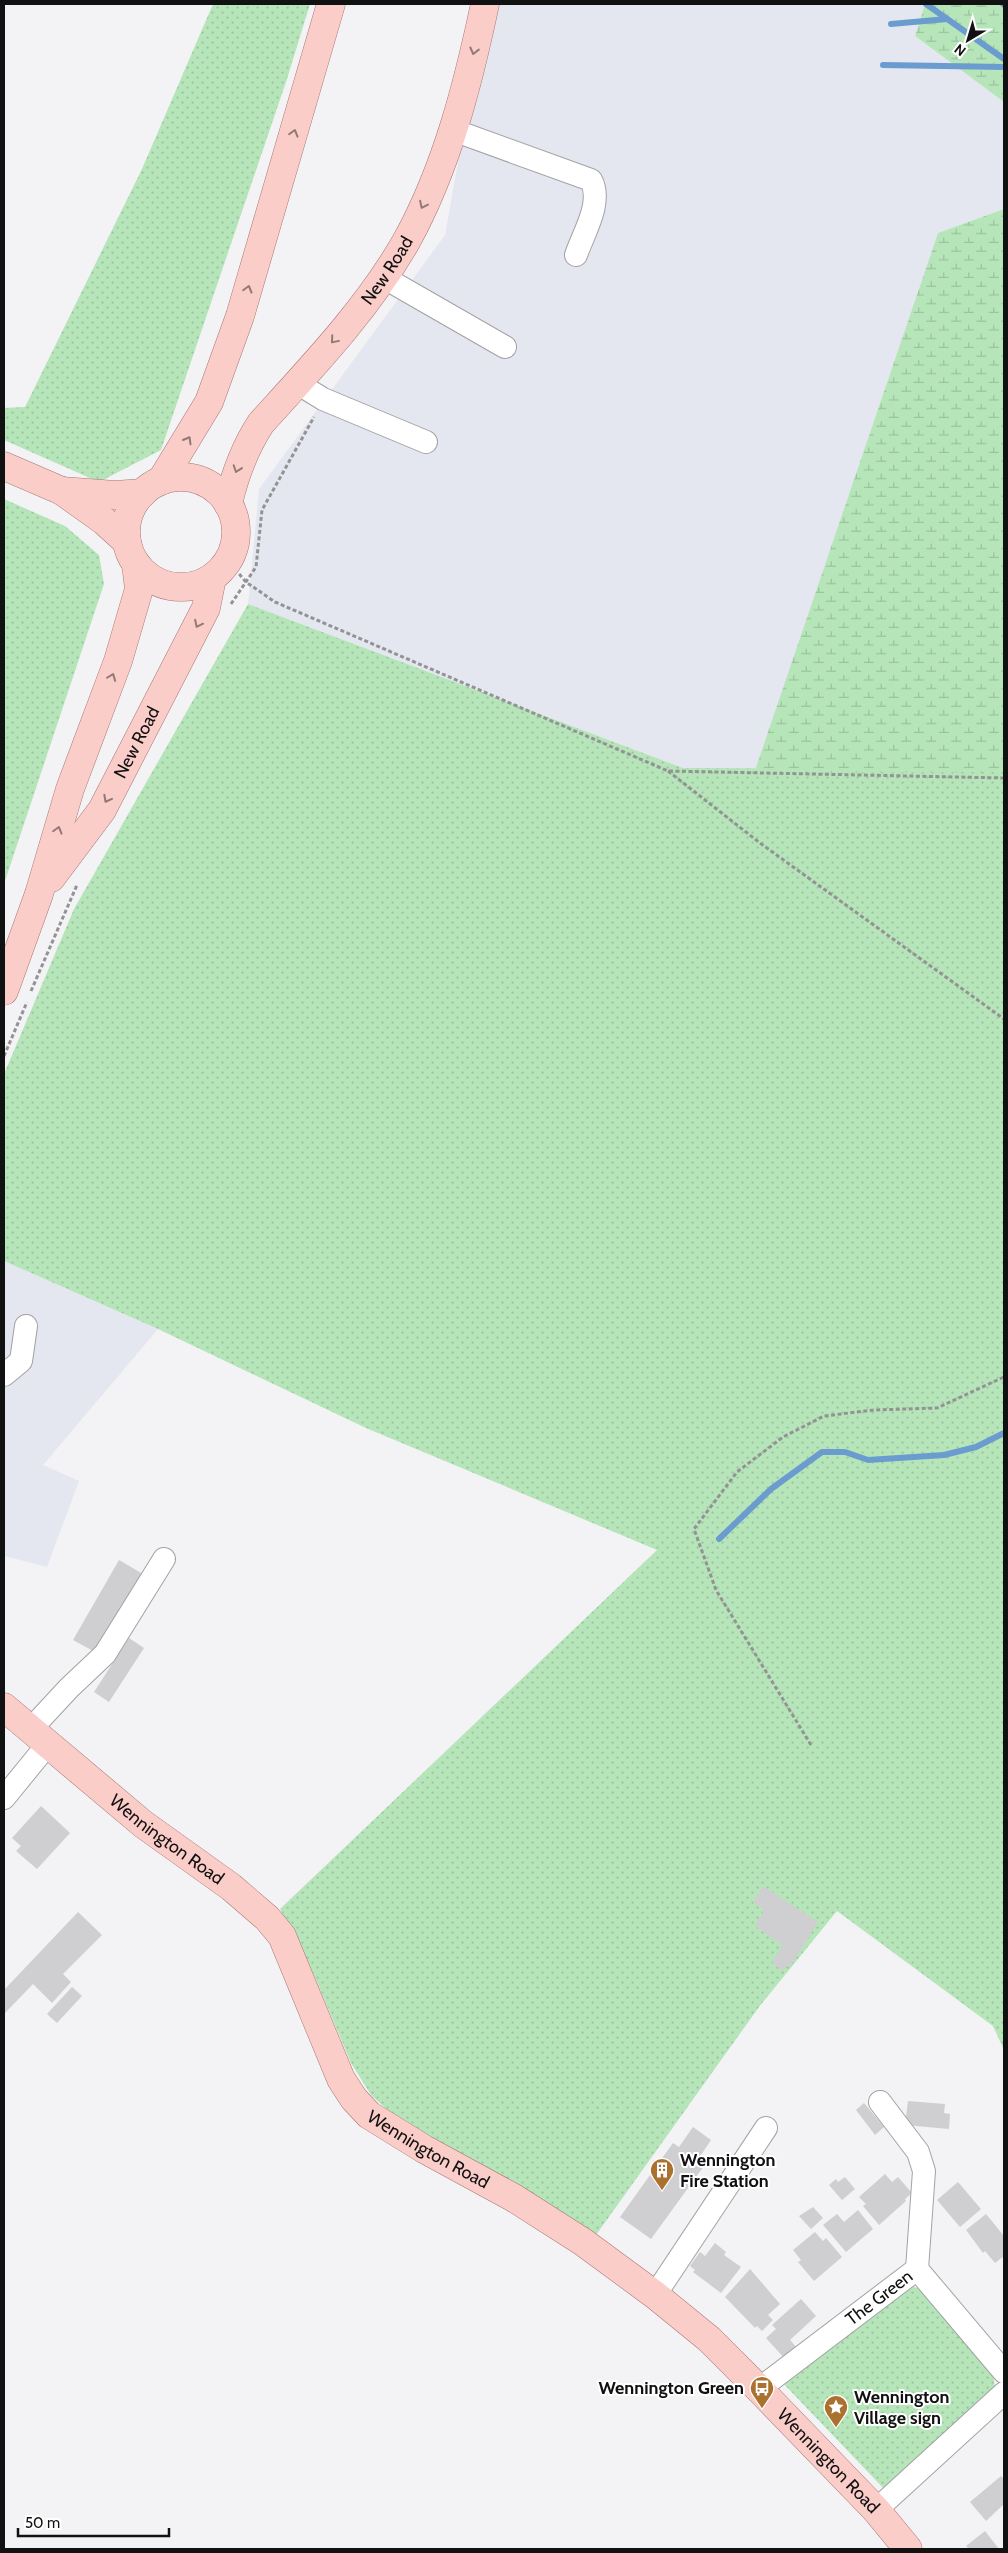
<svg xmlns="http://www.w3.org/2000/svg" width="1008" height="2553" font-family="Cabin,sans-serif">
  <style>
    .built { fill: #e5e7f0 }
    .grass { fill: url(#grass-dots) }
    .wetland { fill: url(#wetland-marsh) }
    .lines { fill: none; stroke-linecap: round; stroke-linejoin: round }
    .stream { stroke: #6b9cd0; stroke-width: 6 }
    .building { fill: #cfcfd2 }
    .minor-casing { stroke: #a2a2a4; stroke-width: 24 }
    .major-casing { stroke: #a87572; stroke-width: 29 }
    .path { stroke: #939395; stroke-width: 3; stroke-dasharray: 4 2.5; stroke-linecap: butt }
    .minor { stroke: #fff; stroke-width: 22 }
    .major { stroke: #fbcdc9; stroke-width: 28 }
    .oneway { stroke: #927877 }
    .labels { text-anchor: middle; stroke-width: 4; stroke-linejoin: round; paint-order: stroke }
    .street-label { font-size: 18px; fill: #111112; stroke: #fff }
    .poi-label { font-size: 18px; font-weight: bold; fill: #111112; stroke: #fff; text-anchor: start }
  </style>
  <defs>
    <pattern id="grass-dots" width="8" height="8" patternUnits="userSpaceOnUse" patternTransform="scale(1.25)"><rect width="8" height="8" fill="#b6e5b9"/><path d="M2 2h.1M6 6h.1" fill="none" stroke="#9bc39e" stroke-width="1.8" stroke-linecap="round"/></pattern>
    <pattern id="wetland-marsh" width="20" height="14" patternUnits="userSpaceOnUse" patternTransform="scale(1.25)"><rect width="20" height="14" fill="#b6e5b9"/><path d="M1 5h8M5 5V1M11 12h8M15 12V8" fill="none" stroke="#9bc39e"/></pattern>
  </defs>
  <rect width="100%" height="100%" fill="#f3f3f6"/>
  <g class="built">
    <polygon points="486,4 925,4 915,36 1004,102 1004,209 938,233 754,773 683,768 248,604 259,489 445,235"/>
    <polygon points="4,1261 158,1329 43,1465 79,1481 47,1567 4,1556"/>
  </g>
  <g class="grass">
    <polygon points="213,4 310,4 287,79 161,450 99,482 4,440 4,408 25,407 142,169"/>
    <polygon points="4,499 65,526 99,555 104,584 4,884"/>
    <polygon points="248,604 683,768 1004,769 1004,2050 993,2026 837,1911 759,2007 596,2235 394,2116 371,2095 351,2063 314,1975 280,1909 657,1550 366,1428 158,1329 4,1261 4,1074 74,909"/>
    <polygon points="910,2285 921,2290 993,2373 995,2388 888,2493 780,2380"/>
  </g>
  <g class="wetland">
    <polygon points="925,4 1004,4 1004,102 915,36"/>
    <polygon points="1004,209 1004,772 754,773 938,233"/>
  </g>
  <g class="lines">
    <g class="stream">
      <polyline points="926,4 1004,59"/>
      <polyline points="1003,4 1004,5"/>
      <polyline points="891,24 947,19"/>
      <polyline points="883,65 1004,67"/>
      <polyline points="719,1539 771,1489 822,1452 845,1452 868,1460 944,1455 976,1447 1004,1433"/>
    </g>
  </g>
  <g class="building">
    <polygon points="119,1560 143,1574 97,1653 73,1640"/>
    <polygon points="129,1638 144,1648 109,1702 94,1692"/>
    <polygon points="41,1806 70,1833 37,1869 16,1851 21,1846 12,1838"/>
    <polygon points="763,1886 818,1922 790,1967 787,1965 783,1971 772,1963 782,1945 755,1926 764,1910 753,1902"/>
    <polygon points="78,1912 102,1935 63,1974 71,1982 52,2003 33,1984 4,2014 4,1990"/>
    <polygon points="72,1987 82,1996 57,2023 47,2014"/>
    <polygon points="908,2101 945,2104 944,2113 950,2114 949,2129 905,2125"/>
    <polygon points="864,2103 884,2127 875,2135 856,2110"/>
    <polygon points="693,2127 711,2140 697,2161 704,2166 651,2239 620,2217 673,2143 679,2147"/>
    <polygon points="885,2174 892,2182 898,2177 912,2193 905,2199 906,2201 879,2225 863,2206 866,2204 859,2197"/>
    <polygon points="845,2177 855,2189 842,2200 829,2185 836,2179 838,2182"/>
    <polygon points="958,2182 981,2209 960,2227 937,2200"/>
    <polygon points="813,2207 823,2218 811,2229 799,2216"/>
    <polygon points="858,2210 873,2229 846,2252 823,2225 837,2214 844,2222"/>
    <polygon points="986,2214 1004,2236 1004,2256 995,2263 985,2251 983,2253 966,2230"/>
    <polygon points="815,2232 823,2241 826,2238 842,2257 814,2281 798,2262 801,2260 793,2250"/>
    <polygon points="715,2243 726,2252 724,2255 741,2267 721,2293 693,2272 695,2270 690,2266 700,2252 705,2256"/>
    <polygon points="750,2269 780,2304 768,2315 773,2320 762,2331 757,2326 755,2328 725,2297"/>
    <polygon points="801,2299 816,2316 790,2340 797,2348 785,2359 766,2338 776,2329 772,2325"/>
    <polygon points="1001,2476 1004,2479 1004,2504 986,2521 970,2502"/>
    <polygon points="985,2531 999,2549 969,2549 966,2546"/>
  </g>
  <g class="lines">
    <g class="minor-casing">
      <g id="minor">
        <path d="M 453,130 L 591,180 C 603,202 584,232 576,255"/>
        <polyline points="383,277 505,347"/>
        <polyline points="297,383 323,399 426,442"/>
        <polyline points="4,1375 21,1361 26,1326"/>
        <polyline points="30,1730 69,1688 105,1654 164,1559"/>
        <polyline points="4,1798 48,1744"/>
        <polyline points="880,2102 918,2152 924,2171 917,2269"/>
        <polyline points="655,2295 766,2128"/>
        <path id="s1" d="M 759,2389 L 917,2269 L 1004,2372"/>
        <polyline points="876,2510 1004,2393"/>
      </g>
    </g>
    <g class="major-casing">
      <g id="major">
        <polyline points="4,466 62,491 104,521 127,542"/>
        <circle cx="181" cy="532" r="55"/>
        <polyline points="161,481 209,402 240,316 331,4"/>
        <polyline points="62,491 115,495 143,493"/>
        <path id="s2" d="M 228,504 C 235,474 244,449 261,423 C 313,366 369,307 407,240 C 447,167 468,84 485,4"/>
        <path id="s3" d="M 51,878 L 102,810 L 206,608 L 212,578"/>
        <polyline points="4,991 39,894 70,789 118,661 139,589 136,564"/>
        <path id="s4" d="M 4,1707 L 143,1824 L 231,1887 L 267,1918 L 282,1936 L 341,2079 L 354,2099 L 369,2115 L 424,2149 L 514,2198 L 583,2242 L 655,2295 L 709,2339 L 759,2389 L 876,2510 L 908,2549"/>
      </g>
    </g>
    <g class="path">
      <polyline points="235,569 246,582 275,602 668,771 1004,778"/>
      <polyline points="231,604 256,567 262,510 314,417"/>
      <polyline points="668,771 760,843 1004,1019"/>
      <polyline points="31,991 77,885"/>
      <polyline points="4,1056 27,1002"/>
      <polyline points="811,1745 716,1590 694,1529 737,1472 783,1437 824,1416 874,1410 937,1408 1004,1377"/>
    </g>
    <use href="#minor" class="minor"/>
    <use href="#major" class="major"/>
  </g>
  <defs><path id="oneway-chevron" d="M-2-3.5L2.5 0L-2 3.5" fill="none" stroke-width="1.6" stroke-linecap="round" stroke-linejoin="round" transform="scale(1.25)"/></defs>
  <g class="oneway">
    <use href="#oneway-chevron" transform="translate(474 51) rotate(104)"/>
    <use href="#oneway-chevron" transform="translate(294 133) rotate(-74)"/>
    <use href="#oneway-chevron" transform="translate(423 205) rotate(116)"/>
    <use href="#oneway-chevron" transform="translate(248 289) rotate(-74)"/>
    <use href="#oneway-chevron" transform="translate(334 340) rotate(130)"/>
    <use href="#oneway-chevron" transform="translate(188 440) rotate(-60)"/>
    <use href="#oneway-chevron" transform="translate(237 469) rotate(109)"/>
    <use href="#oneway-chevron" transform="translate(198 624) rotate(116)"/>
    <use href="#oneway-chevron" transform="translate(112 677) rotate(-69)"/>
    <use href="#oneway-chevron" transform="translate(107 799) rotate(118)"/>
    <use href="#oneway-chevron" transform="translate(58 830) rotate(-74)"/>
  </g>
  <defs>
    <g id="building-pin" transform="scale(1.25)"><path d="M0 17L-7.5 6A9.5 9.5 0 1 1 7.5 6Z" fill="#aa712f" stroke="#fff"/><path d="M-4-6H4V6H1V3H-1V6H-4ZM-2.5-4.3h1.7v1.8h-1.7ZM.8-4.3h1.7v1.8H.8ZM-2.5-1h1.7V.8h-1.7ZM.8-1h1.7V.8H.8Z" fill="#fff"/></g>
    <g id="bus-pin" transform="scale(1.25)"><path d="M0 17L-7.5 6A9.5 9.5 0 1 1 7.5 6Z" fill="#aa712f" stroke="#fff"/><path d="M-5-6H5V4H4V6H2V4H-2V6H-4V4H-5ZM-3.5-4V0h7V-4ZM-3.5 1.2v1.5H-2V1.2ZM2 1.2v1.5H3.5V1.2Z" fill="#fff"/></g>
    <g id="sight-pin" transform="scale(1.25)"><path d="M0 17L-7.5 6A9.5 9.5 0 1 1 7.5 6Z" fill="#aa712f" stroke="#fff"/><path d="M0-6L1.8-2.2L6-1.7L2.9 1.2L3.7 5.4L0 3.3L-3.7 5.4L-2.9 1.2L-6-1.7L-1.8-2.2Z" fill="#fff"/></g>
  </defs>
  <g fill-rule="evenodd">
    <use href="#building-pin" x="662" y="2170"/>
    <use href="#bus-pin" x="762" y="2388"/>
    <use href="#sight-pin" x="836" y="2407"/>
  </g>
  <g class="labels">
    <g class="street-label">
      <text dy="6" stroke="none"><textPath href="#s2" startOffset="286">New Road</textPath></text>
      <text dy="6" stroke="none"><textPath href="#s3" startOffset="161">New Road</textPath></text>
      <text dy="6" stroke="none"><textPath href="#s4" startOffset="210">Wennington Road</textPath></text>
      <text dy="6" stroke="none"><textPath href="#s4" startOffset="630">Wennington Road</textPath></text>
      <text dy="6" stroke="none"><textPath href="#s1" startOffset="151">The Green</textPath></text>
      <text dy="6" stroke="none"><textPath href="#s4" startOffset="1140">Wennington Road</textPath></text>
    </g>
    <g class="poi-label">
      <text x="680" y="2166">Wennington<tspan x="680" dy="21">Fire Station</tspan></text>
      <text x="744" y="2394" text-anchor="end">Wennington Green</text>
      <text x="854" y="2403">Wennington<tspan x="854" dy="21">Village sign</tspan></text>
    </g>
  </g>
  <rect width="1008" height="2553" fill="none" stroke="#111112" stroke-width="10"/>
  <g transform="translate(968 40) rotate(218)" stroke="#ffffff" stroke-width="4" paint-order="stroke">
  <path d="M0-4L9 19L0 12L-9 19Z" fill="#111112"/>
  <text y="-8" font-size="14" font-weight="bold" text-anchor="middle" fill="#111112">N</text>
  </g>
  <path d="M18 2528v8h151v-8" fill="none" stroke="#111112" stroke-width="2.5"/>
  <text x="25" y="2528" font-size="15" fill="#111112" stroke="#ffffff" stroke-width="4" paint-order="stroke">50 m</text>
</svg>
